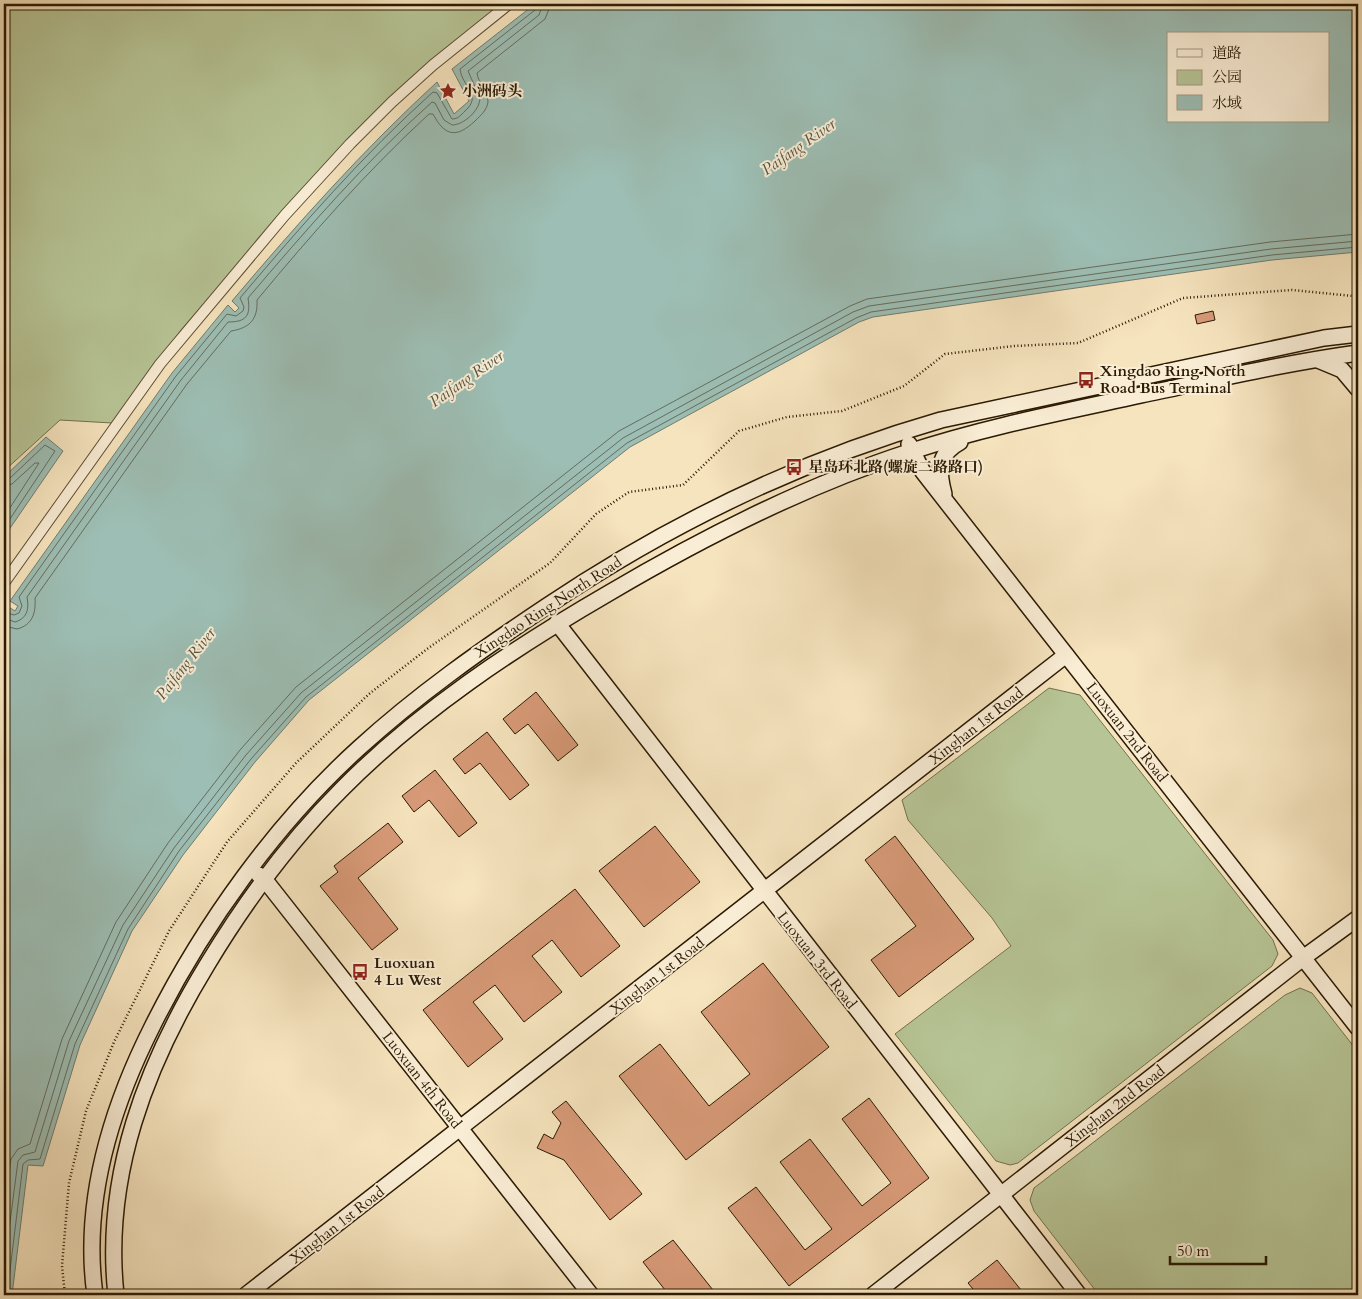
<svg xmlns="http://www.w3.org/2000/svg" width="1362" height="1299" font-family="Cardo,'Noto Serif SC',serif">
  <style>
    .green { fill: #b7c596; stroke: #71704c }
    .water { fill: #9dbeb4; stroke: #6f7c6d; fill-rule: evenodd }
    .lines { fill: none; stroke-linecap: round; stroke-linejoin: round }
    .shore { stroke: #646c5c; stroke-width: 1 }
    .building { fill: #d89a78; stroke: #2b1a03 }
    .street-casing { stroke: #5e4c32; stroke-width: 12 }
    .secondary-casing { stroke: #2b1a03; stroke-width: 18 }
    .path { stroke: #2b1a03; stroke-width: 2.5; stroke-dasharray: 1 2.5; stroke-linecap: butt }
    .street { stroke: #f9edd5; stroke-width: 10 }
    .secondary { stroke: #f9edd5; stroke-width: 15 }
    .labels { text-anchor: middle; stroke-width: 4; stroke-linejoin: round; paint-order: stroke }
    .poi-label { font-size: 15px; font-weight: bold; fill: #2b1a03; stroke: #f9edd5; text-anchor: start }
    .street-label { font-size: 15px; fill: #2b1a03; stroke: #f9edd5 }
    .water-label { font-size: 16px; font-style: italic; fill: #535341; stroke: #f9edd5 }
  </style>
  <rect width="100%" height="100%" fill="#f6e4be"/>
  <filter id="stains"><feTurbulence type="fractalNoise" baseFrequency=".004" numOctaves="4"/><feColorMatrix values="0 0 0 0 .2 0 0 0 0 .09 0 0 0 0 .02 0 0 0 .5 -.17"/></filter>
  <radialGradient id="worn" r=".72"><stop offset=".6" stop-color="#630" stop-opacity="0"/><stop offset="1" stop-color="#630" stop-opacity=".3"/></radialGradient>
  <g class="green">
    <polygon points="4,4 502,4 430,61 282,212 181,330 112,423 60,420 4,471"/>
    <polygon points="1049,688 1080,695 1273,940 1278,954 1272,966 1018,1163 1010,1165 996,1161 895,1034 1011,946 992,918 908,820 902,800"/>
    <polygon points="1300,988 1312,993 1358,1052 1358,1295 1099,1295 1034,1211 1030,1200 1034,1188 1285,995"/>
  </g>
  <g class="water">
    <path d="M 535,4 L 1358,4 L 1358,252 L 1272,260 L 873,317 L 859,322 L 630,447 L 309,700 L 255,762 L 183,855 L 132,931 L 80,1045 L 43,1166 L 28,1165 L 12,1295 L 4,1295 L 4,610 L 7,606 L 15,611 L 18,606 L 10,601 L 172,373 L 228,305 L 235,312 L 239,308 L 232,301 C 297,224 363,150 437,82 L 454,114 L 469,101 L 452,69 ZM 1168,34 L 1328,34 L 1328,121 L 1168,121 Z"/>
    <polygon points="46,437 63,451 4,537 4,477"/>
  </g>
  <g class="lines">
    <g class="shore">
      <polyline points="4,480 9,479 45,445 55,451 4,528"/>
      <polyline points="4,486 12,484 35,463 39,463 4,517"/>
      <path d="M 4,612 L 14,615 L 19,613 L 22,606 L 19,597 L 176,376 L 227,314 L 236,316 L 243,311 L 244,307 L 240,298 C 301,226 363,155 433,92 L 437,93 L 452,119 C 458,119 461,115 465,111 C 483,95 462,87 460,69 L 535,10 L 537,4"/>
      <path d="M 4,618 L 15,622 C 28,618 29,608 27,597 L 181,380 L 228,322 C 246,322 251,316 248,298 C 306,230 365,162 432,102 L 435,103 L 444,120 L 452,125 C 464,125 480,110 480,98 L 468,71 L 539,15 L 543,4"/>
      <path d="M 4,626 L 17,629 C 33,625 36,612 35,598 L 187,384 L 231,331 C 250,328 258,319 257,300 C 311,235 367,171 429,114 L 433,114 C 445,137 457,138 475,121 C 481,115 487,110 488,102 C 488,91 478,83 477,73 L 545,19 L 551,4"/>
      <polyline points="4,1208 11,1159 18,1149 30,1144 62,1039 116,922 168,843 240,750 296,687 619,431 850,306 867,299 1270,242 1358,234"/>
      <polyline points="4,1268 18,1161 23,1155 35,1152 69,1041 123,925 174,848 246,755 301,693 623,438 853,312 869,306 1271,249 1358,241"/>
      <polyline points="7,1295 23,1164 28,1160 40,1159 75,1044 128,929 179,851 251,759 306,697 627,443 856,318 871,312 1272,255 1358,247"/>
    </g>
  </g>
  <g class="building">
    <polygon points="1213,311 1215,320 1197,324 1195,315"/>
    <polygon points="536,692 578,745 558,761 528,724 515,734 503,719"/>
    <polygon points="487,732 529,785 510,800 480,763 465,774 453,759"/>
    <polygon points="435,770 477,823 459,837 429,800 414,812 402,796"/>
    <polygon points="388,823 403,842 358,878 398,929 372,950 320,886 338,872 334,866"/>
    <polygon points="655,826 700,882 644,927 599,871"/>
    <polygon points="895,836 974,939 899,997 871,960 916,926 865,860"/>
    <polygon points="575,889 620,946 581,977 552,940 532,956 562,992 524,1022 495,985 473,1002 503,1039 468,1067 423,1010"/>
    <polygon points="763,963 829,1047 686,1160 619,1076 660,1044 709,1106 750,1074 701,1012"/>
    <polygon points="869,1098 929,1178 789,1286 728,1208 756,1187 805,1250 832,1229 780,1162 810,1139 862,1206 891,1183 842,1119"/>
    <polygon points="566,1101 642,1194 610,1220 564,1160 537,1148 544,1134 553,1139 561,1123 552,1112"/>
    <polygon points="673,1240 717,1295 669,1295 643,1262"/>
    <polygon points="997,1260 1025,1295 978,1295 968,1283"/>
  </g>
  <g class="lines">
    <g class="street-casing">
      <polyline id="street" points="4,583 160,364 285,215 350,144 392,102 433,65 509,4"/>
    </g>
    <g class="secondary-casing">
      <g id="secondary">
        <polyline points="1318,360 1342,370 1358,389"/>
        <polyline points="909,444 923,472 1358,1028"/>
        <path d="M 944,494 C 938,472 937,454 960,442"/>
        <polyline points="557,623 1079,1295"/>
        <polyline points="259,875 265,880 591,1295"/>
        <path d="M 95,1295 C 82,1201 111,1108 153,1025 C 203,925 276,823 359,748 C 417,695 481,650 547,606 C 668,525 801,460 941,420 L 1324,338 L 1358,334"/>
        <path d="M 116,1295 C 103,1176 146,1065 207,965 C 245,902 290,841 342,789 C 419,711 514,648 609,593 C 704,537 804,486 909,452 C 985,427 1063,412 1141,395 C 1213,380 1285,363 1358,353"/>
        <polyline points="246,1295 1066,655"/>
        <polyline points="873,1295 1303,958 1358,918"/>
      </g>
    </g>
    <polyline class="path" points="65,1295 62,1266 69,1183 86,1111 114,1042 169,931 227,842 296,763 369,694 427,649 550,563 596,514 629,492 683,485 739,431 787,417 842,411 904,386 945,354 1014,346 1078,343 1183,298 1292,290 1353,296 1358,294"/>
    <use href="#street" class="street"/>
    <use href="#secondary" class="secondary"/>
  </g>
  <defs>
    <g id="sight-bare" transform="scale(1.35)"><path d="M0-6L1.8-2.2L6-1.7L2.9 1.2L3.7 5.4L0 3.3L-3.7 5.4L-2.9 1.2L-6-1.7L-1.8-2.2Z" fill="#8f2418" stroke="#f9edd5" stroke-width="2.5" paint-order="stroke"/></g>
    <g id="bus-bare" transform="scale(1.35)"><path d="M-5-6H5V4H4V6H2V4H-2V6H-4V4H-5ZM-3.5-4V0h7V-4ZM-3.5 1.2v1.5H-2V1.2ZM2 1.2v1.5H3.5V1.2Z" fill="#8f2418" stroke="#f9edd5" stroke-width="2.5" paint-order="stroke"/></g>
  </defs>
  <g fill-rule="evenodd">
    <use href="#sight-bare" x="448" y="91"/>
    <use href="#bus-bare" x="1086" y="380"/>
    <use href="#bus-bare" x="794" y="467"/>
    <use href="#bus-bare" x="360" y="972"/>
  </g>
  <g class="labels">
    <g class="poi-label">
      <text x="462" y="96">小洲码头</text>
      <text x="1100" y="376">Xingdao Ring North<tspan x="1100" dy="17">Road Bus Terminal</tspan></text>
      <text x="808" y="472">星岛环北路(螺旋二路路口)</text>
      <text x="374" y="968">Luoxuan<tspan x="374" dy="17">4 Lu West</tspan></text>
    </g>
    <g class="street-label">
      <text transform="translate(548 607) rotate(-33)" y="5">Xingdao Ring North Road</text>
      <text transform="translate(976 726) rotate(-38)" y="5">Xinghan 1st Road</text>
      <text transform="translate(1127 732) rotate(52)" y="5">Luoxuan 2nd Road</text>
      <text transform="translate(817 960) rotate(52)" y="5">Luoxuan 3rd Road</text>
      <text transform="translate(657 976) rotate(-38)" y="5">Xinghan 1st Road</text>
      <text transform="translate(422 1080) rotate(52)" y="5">Luoxuan 4th Road</text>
      <text transform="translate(1115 1106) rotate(-38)" y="5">Xinghan 2nd Road</text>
      <text transform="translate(337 1225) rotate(-38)" y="5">Xinghan 1st Road</text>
    </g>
    <g class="water-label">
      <text transform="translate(798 146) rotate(-35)" y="6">Paifang River</text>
      <text transform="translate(466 378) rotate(-35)" y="6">Paifang River</text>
      <text transform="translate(185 663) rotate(-52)" y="6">Paifang River</text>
    </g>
  </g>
  <rect width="1362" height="1299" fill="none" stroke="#f6e4be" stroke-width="20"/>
  <rect x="5" y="5" width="1352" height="1289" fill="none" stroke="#2b1a03" stroke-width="2.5"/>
  <rect x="10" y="10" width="1342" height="1279" fill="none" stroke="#2b1a03"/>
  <rect x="1167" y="32" width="162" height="90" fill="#f9edd5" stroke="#a79981"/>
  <rect x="1177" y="49" width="25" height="8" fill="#f9edd5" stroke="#a79981"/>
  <text x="1212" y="58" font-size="15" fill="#2b1a03">道路</text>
  <rect x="1177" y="70" width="25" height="15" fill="#b7c596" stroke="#a79981"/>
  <text x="1212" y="82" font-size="15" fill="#2b1a03">公园</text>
  <rect x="1177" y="95" width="25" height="15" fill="#9dbeb4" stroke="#a79981"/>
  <text x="1212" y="108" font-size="15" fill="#2b1a03">水域</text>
  <path d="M1170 1256v8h96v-8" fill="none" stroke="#2b1a03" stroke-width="2.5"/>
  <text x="1177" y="1256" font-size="15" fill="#2b1a03" stroke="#f9edd5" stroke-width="4" paint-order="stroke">50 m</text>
  <rect width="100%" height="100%" filter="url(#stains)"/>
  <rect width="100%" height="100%" fill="url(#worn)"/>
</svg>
